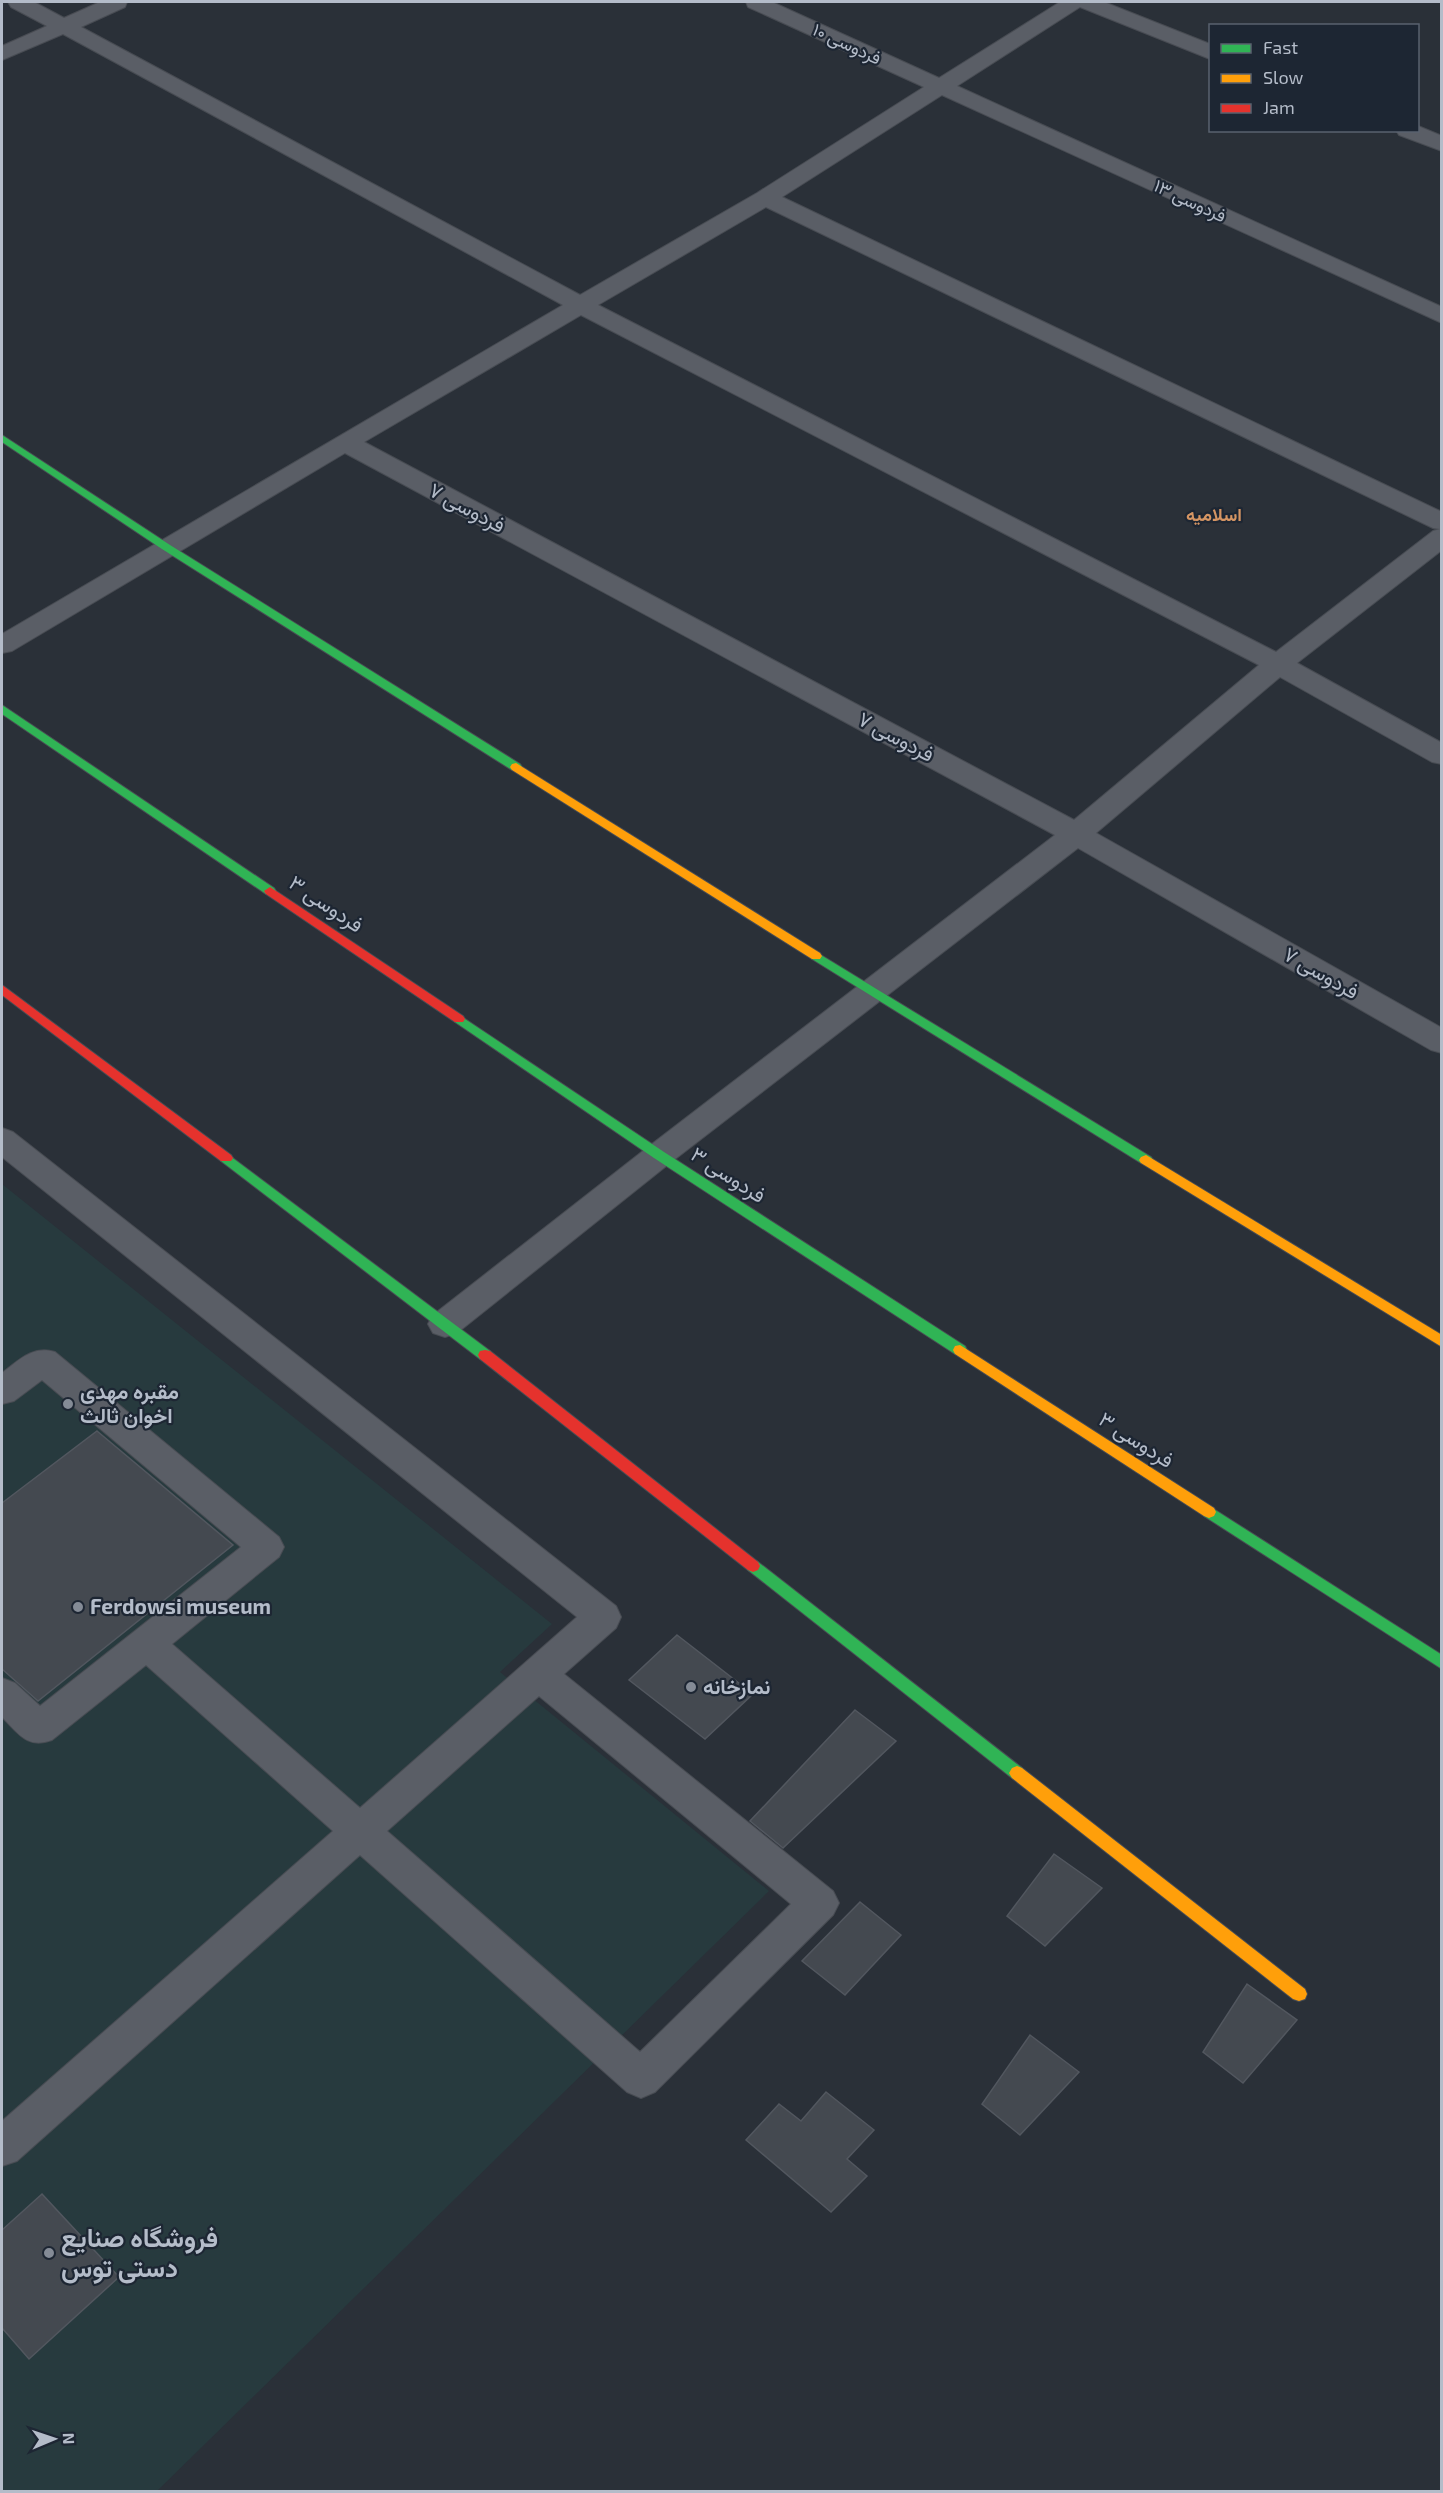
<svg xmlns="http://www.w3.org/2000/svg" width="1443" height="2493" font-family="'Exo 2',Vazirmatn,sans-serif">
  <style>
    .green { fill: #273a3e }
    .building { fill: #444950; stroke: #52575f; stroke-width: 1.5 }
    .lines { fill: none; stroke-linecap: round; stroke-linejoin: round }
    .street-casing { stroke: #484c53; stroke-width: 2 }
    .fast-casing { stroke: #484c53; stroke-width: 2 }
    .slow-casing { stroke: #484c53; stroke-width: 2 }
    .jam-casing { stroke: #484c53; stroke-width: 2 }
    .street { fill: #5a5e66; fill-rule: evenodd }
    .fast { fill: #30b455; fill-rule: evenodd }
    .slow { fill: #ff9f0a; fill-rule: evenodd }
    .jam { fill: #e5322d; fill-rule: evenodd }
    .poi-dot { fill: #848b96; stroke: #1d2633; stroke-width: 2 }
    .labels { text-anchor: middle; stroke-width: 4.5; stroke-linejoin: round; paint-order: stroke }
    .far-street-label { font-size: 18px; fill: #b4bcc9; stroke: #1d2633 }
    .far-neighbourhood-label { font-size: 18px; font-weight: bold; fill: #d59563; stroke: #1d2633 }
    .street-label { font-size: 21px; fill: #b4bcc9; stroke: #1d2633 }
    .poi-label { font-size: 21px; font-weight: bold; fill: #b4bcc9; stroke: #1d2633; text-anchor: start }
    .near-poi-label { font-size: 26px; font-weight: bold; fill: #b4bcc9; stroke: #1d2633; text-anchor: start }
  </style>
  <rect width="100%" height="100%" fill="#2a3038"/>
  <polygon class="green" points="2,1184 552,1624 500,1672 769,1891 157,2491 2,2491"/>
  <g class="building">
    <polygon points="97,1431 233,1545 38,1701 2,1669 2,1503"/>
    <polygon points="677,1635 753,1694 705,1739 629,1680"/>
    <polygon points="855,1710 896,1741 783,1848 750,1821"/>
    <polygon points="1054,1854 1102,1888 1045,1946 1007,1916"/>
    <polygon points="860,1902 901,1935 845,1995 802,1961"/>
    <polygon points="1247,1984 1297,2020 1243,2083 1203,2052"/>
    <polygon points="1030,2035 1079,2072 1020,2135 982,2104"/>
    <polygon points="826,2092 874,2130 847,2159 867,2176 831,2212 746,2140 779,2104 801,2121"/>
    <polygon points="42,2194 119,2277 29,2359 2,2328 2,2230"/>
  </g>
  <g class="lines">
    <g class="street-casing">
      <g id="street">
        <path d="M 8,2 L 34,2 L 64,18 L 100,2 L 127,2 L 125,7 L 81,27 L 580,295 L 757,193 L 924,87 L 748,7 L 746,2 L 772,2 L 939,78 L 1060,2 L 1104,2 L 1210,44 L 1210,59 L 1080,7 L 957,86 L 1442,307 L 1442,323 L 942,95 L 782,197 L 1442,512 L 1442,550 L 1297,663 L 1442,743 L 1442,764 L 1432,762 L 1280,677 L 1096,833 L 1442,1028 L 1442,1053 L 1431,1050 L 1078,848 L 670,1163 L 457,1333 L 445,1337 L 433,1333 L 428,1324 L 433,1315 L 648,1147 L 1055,835 L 345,453 L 12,651 L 2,653 L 2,634 L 563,305 L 63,34 L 2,60 L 2,46 L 47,26 L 11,7 ZM 766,207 L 1433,528 L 1440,529 L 1433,531 L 1276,652 L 598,305 ZM 581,315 L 1259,665 L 1074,820 L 364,442 Z"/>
        <polygon points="1418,126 1442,136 1442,151 1399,135 1396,130 1418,130"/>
        <path d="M 2,1128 L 13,1132 L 616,1606 L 621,1617 L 616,1628 L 564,1674 L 833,1891 L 839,1903 L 833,1915 L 655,2092 L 641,2098 L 627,2092 L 360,1855 L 17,2161 L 2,2166 L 2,2121 L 333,1831 L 146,1665 L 52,1740 C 27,1749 19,1734 2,1717 L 2,1678 L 15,1683 L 40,1706 L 241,1547 L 42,1380 L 14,1401 L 2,1404 L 2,1373 C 19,1360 33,1345 55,1352 L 279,1537 L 284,1547 L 279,1557 L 172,1644 L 360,1808 L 577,1617 L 2,1157 ZM 539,1696 L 791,1904 L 640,2052 L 387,1831 Z"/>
      </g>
    </g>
    <g class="fast-casing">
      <g id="fast">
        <polygon points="2,435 170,545 520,764 522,767 520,770 512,770 162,549 2,442"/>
        <polygon points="2,705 274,888 276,891 274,894 266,894 2,714"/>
        <polygon points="816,952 1151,1157 1153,1160 1151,1163 1141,1163 812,959 810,956 812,953"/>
        <polygon points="459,1015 664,1152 965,1346 967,1350 965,1354 955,1354 654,1158 455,1022 453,1019 455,1016"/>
        <polygon points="226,1153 490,1351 492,1355 490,1359 480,1359 221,1161 219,1158 221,1155"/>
        <polygon points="1209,1506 1442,1655 1442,1669 1204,1516 1202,1512 1204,1508"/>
        <polygon points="753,1560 758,1562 1022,1768 1025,1773 1022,1778 1017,1780 1012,1778 748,1570 746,1566 748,1562"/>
      </g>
    </g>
    <g class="slow-casing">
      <g id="slow">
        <polygon points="516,763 820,953 822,956 820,959 812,959 512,770 510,767 512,764"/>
        <polygon points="1146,1155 1442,1335 1442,1347 1141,1163 1139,1160 1141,1157"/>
        <polygon points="960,1345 1214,1508 1216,1512 1214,1516 1209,1518 1204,1516 955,1354 953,1350 955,1346"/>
        <polygon points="1017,1766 1022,1768 1305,1989 1307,1994 1305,1999 1299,2001 1293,1999 1012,1778 1009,1773 1012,1768"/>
      </g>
    </g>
    <g class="jam-casing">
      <g id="jam">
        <polygon points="270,887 463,1016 465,1019 463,1022 455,1022 266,894 264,891"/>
        <polygon points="2,985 231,1155 233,1158 231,1161 221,1161 2,995"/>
        <polygon points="485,1350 490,1351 758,1562 760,1566 758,1570 753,1572 748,1570 480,1359 478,1355 480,1351"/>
      </g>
    </g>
    <use href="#street" class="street"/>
    <use href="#fast" class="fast"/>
    <use href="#slow" class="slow"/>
    <use href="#jam" class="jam"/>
  </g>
  <g class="poi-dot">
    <circle cx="68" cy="1404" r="6"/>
    <circle cx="78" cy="1607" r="6"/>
    <circle cx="691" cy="1687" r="6"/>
    <circle cx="49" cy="2253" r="6"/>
  </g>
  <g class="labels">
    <g class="far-street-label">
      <text transform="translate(847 44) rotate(25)" y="6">فردوسی ۱۰</text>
      <text transform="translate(1190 201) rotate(25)" y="6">فردوسی ۱۳</text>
    </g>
    <g class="far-neighbourhood-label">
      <text x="1214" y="521">اسلامیه</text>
    </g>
    <g class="street-label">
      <text transform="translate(467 508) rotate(28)" y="7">فردوسی ۷</text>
      <text transform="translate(896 737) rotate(28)" y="7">فردوسی ۷</text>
      <text transform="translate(326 904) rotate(34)" y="7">فردوسی ۳</text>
      <text transform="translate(1321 973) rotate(30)" y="7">فردوسی ۷</text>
      <text transform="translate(728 1175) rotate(33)" y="7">فردوسی ۳</text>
      <text transform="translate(1136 1440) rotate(33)" y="7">فردوسی ۳</text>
    </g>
    <g class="poi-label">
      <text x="80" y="1399">مقبره مهدی<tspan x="80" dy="24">اخوان ثالث</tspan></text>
      <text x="90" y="1614">Ferdowsi museum</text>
      <text x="703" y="1694">نمازخانه</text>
    </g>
    <g class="near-poi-label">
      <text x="61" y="2247">فروشگاه صنایع<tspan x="61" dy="30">دستی توس</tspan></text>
    </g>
  </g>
  <rect width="1443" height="2493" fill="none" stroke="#b4bcc9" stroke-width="6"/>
  <rect x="1209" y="24" width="210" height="108" fill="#1d2633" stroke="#59626f" stroke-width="1.5"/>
  <rect x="1221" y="44" width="30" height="9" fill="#30b455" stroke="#59626f" stroke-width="1.5"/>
  <text x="1263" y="54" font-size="18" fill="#b4bcc9">Fast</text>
  <rect x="1221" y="74" width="30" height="9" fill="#ff9f0a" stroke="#59626f" stroke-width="1.5"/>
  <text x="1263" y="84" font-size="18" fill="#b4bcc9">Slow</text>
  <rect x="1221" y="104" width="30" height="9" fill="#e5322d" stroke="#59626f" stroke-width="1.5"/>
  <text x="1263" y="114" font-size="18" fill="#b4bcc9">Jam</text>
  <g transform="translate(54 2439) rotate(88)" stroke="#1d2633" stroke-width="4.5" paint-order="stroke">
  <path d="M0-4.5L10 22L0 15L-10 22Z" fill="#b4bcc9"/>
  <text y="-9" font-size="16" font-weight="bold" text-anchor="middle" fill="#b4bcc9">N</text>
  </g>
</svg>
